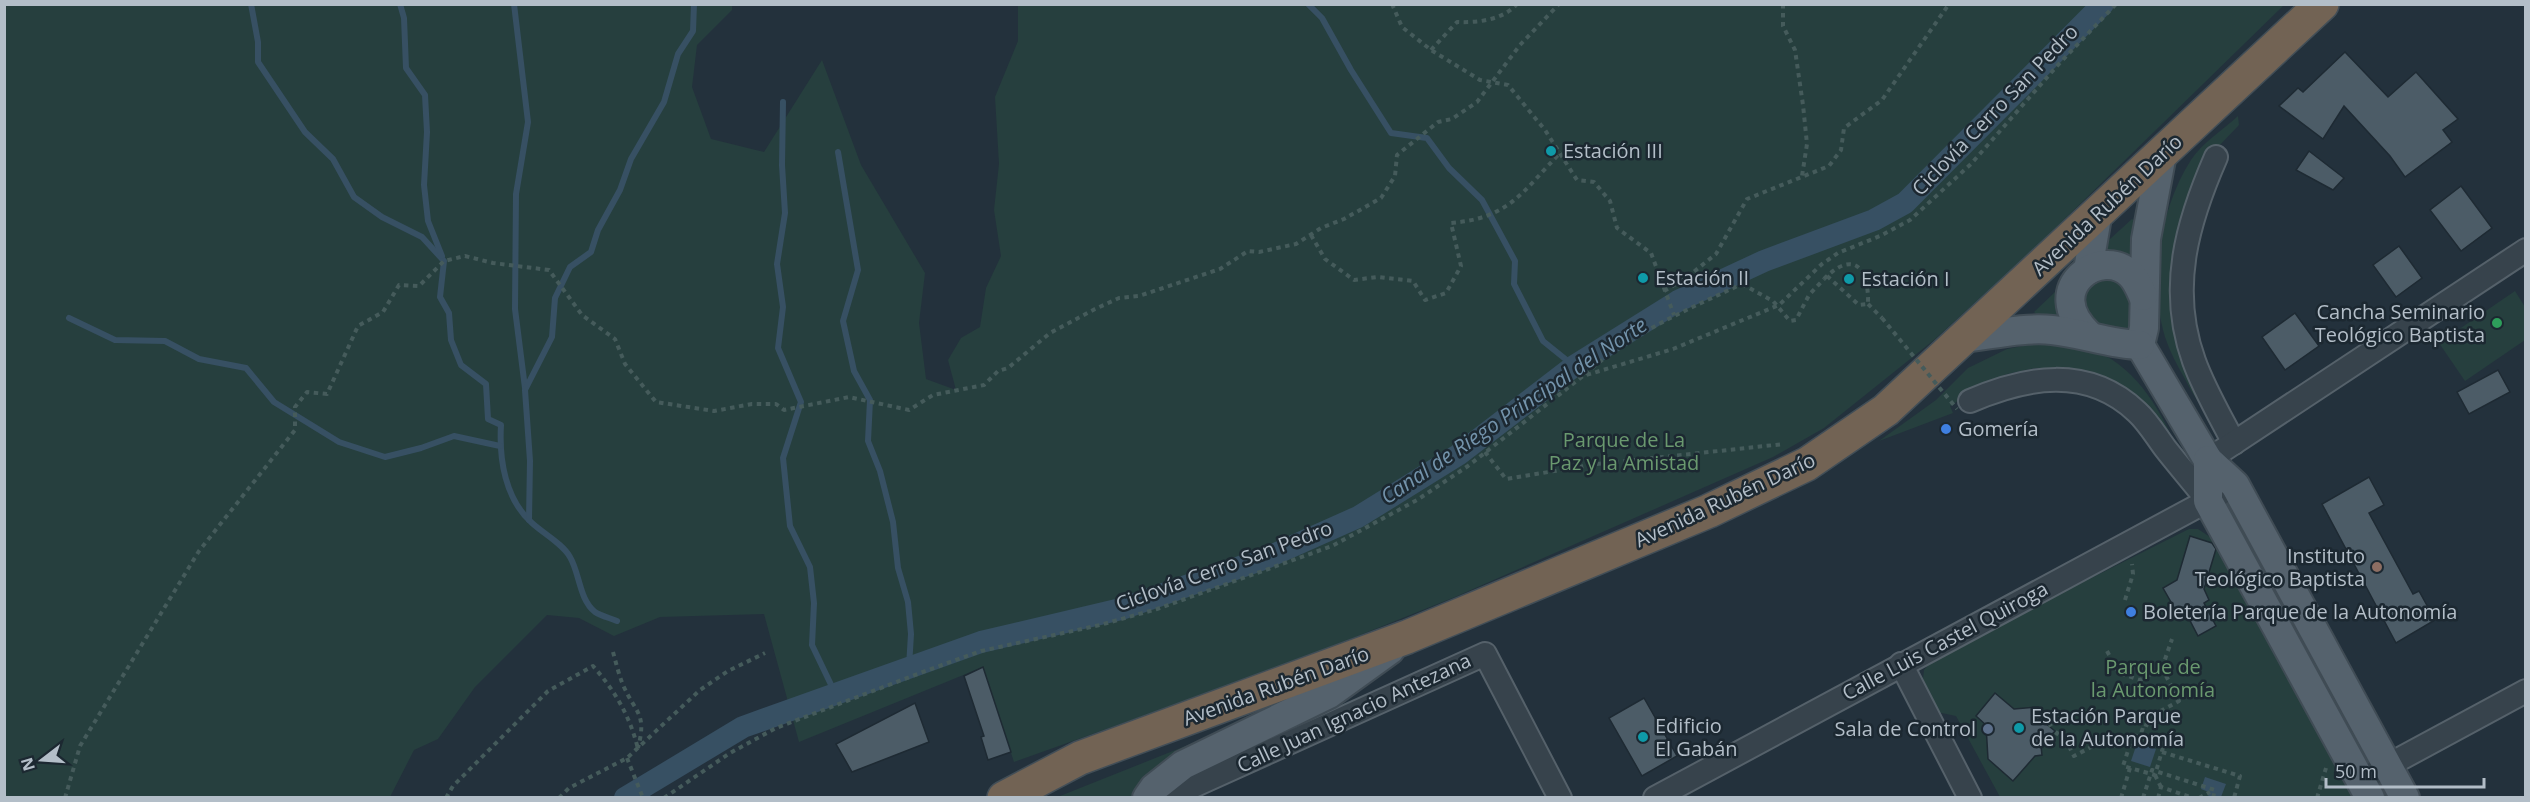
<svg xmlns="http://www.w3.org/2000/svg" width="2530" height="802" font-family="'Open Sans',sans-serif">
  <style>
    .green { fill: #263f3e }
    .water { fill: #375063 }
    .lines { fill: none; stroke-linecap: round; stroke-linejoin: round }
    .stream { stroke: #375063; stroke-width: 6 }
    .canal { stroke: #375063; stroke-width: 22 }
    .building { fill: #4c5c67; stroke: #1e2a33; stroke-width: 1.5 }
    .minor-casing { stroke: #55616a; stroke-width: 26 }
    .major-casing { stroke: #404c55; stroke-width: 32 }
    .highway-casing { stroke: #424e57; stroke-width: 36 }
    .path { stroke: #455b5b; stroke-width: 4; stroke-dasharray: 4.5 4.5; stroke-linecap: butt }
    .minor { stroke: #37434c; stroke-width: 22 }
    .major { stroke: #55626d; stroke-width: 28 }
    .highway { stroke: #726354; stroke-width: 33 }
    .path-bridge { stroke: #455b5b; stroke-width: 4; stroke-dasharray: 4.5 4.5; stroke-linecap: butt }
    .culture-dot { fill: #0f9aa8; stroke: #1c2831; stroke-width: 2 }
    .leisure-dot { fill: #2e9e5b; stroke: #1c2831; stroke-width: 2 }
    .shop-dot { fill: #3f7fe0; stroke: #1c2831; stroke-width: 2 }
    .education-dot { fill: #8d6e63; stroke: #1c2831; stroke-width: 2 }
    .service-dot { fill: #5c6f8a; stroke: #1c2831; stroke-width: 2 }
    .labels { text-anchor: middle; stroke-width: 5; stroke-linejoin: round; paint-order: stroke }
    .street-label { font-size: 20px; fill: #b3bec8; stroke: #1c2831 }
    .poi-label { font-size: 20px; fill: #b3bec8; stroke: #1c2831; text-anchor: start }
    .park-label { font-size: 20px; fill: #6a996f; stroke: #1c2831 }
    .water-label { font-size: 21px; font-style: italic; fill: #7393ab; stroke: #1c2831 }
  </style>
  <rect width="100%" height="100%" fill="#23313c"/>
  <g class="green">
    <polygon points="5,5 732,5 732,10 697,45 692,87 711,139 764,152 822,60 861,165 925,273 919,323 926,379 956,390 948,360 961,338 980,327 986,288 1001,256 994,210 999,164 995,97 1018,41 1018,5 2284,5 2036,247 1934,340 1824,428 1773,457 1455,597 1283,666 1014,762 983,667 799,742 764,614 660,617 614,636 579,618 547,615 475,687 438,739 414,750 390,797 5,798"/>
    <path d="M 2238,116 L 2239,125 L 2216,149 L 2174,272 L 2214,420 C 2201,408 2192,393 2185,379 C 2177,365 2170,352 2165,337 C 2148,281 2160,208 2191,160 C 2202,143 2224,129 2238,116 Z"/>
    <polygon points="2132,219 2136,222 2131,259 2116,252 2099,249"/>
    <polygon points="2118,277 2128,295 2131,324 2124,331 2092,321 2078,292 2086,279"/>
    <polygon points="2515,291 2525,307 2525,340 2465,381 2439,343"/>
    <polygon points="2055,292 2060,319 2038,316 2034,312"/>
    <path d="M 2038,343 C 2058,344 2080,343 2098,352 C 2138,370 2163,413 2178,452 L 2099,376 L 2059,368 L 2035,368 L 2007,374 L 1989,381 L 1950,406 L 1953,413 L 1879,441 L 1936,400 L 1968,368 L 2007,349 Z"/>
    <polygon points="2236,507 2370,759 2362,763 2228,512"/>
    <polygon points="2189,529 2198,529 2213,539 2353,797 2000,797 1956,716 1937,712 1923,679 1924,670 1936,656"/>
    <polygon points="1301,700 1136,797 1055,798"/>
  </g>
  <g class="water">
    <polygon points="2137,743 2156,749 2150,767 2131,761"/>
    <polygon points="2205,777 2226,784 2221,797 2208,797 2209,792 2201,789"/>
  </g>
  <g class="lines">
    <g class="stream">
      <path d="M 251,4 L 258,42 L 258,62 L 305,132 L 333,159 L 354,197 L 382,217 L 422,237 L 444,261 L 440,297 L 449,313 L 451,340 L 461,365 L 486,384 L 488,419 L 501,425 C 499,459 505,499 532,523 C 544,534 563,544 570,557 C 580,574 579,599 595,612 C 601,616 610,618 617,621"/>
      <polyline points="400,4 404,18 406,68 425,95 427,132 424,185 428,221 442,256"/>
      <polyline points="514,4 528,122 516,194 515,309 525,388"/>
      <polyline points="1308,4 1322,18 1351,70 1391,133 1427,138 1449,168 1482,200 1515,261 1514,284 1543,341 1574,366"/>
      <polyline points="783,102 782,165 785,213 777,264 783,307 778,348 801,402 783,458 790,526 810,567 814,603 812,645 835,693"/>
      <polyline points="838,152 858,270 843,321 854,371 870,400 868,441 880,471 893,522 898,568 908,602 911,634 909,667"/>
      <polyline points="69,318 115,340 165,341 199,359 246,368 274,402 339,442 385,457 421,448 454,436 500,446"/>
      <polyline points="529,520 530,461 525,390 552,337 555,298 570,267 591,252 598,230 620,190 631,159 664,102 678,54 693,31 694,4"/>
    </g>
    <polyline class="canal" points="625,798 743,727 981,642 1121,609 1266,558 1358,517 1458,455 1574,366 1678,301 1764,261 1874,220 1905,203 2103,4"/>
  </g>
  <g class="building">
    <polygon points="2345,52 2388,97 2416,72 2458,119 2443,130 2452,142 2405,177 2390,156 2344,106 2323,139 2279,106 2298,88 2303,92"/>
    <polygon points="2309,151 2344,178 2333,190 2296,170"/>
    <polygon points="2461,186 2492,228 2461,251 2430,210"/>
    <polygon points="2399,246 2422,278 2396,297 2373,265"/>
    <polygon points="2295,313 2319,346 2285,370 2262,337"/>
    <polygon points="2498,370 2510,392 2469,414 2457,392"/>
    <polygon points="2369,477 2384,505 2369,513 2413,594 2419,591 2435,620 2396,643 2322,504"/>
    <polygon points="2190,536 2212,543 2216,549 2204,589 2209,600 2204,603 2216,626 2198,636 2186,613 2179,616 2163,588 2177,580"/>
    <polygon points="983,667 1011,752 988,760 981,737 984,736 964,676"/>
    <polygon points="1995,693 2014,709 2038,707 2039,718 2055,731 2041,746 2042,755 2035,756 2013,781 1988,759 1986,725 1976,716"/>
    <polygon points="1644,698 1677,756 1642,776 1609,718"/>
    <polygon points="915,703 929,742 852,772 836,744"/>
  </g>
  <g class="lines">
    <g class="minor-casing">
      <g id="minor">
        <path d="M 2216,157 C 2187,223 2168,289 2194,361 C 2204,389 2220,416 2234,443"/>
        <path d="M 1970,401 C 2026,377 2087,365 2137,412 C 2148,422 2156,436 2165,448 C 2179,466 2194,483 2208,501"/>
        <polyline points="2208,460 2526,250"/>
        <polyline points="1901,664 1970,798"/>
        <polyline points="2374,773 2526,691"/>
        <polyline points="1175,798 1189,788 1485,654 1560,798"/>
        <polyline points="1655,798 2222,493"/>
      </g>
    </g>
    <g class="major-casing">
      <g id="major">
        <polyline points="2162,154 2146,239 2144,328 2140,345 2208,460 2235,485 2405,798"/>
        <polyline points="2088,270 2097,217"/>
        <path d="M 2088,334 C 2040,288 2102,245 2131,275 C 2137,281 2140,289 2143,296"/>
        <path d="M 1963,338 C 1991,335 2024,327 2052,330 C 2083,333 2109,344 2140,345"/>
        <polyline points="2208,460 2208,501 2370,798"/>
        <polyline points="1147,798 1154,788 1183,765 1329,694 1390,650"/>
      </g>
    </g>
    <g class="highway-casing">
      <polyline id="highway" points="1004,798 1080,758 1407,637 1709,511 1807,464 1886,410 2322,4"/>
    </g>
    <g class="path">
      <polyline points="1392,4 1402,27 1431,50 1480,80 1508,85 1545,130 1577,180 1594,182 1610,201 1617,228 1651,253 1674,315"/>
      <polyline points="1783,4 1783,26 1795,50 1803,105 1807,144 1802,176"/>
      <path d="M 1431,50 L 1457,22 C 1477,23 1503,20 1517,4"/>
      <path d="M 1311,235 L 1325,259 L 1354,280 L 1377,277 L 1413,281 L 1425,300 L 1446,293 L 1461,266 L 1451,223 C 1510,218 1522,192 1561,152"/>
      <polyline points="1827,276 1859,305 1868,304"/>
      <path d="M 1824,279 C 1854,249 1869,268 1868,304"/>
      <polyline points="1664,291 1686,278 1716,254 1747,199 1829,166 1841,150 1844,128 1882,100 1949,4"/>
      <polyline points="1868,304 1882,318"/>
      <path d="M 1585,374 C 1630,334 1688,309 1742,284"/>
      <polyline points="1485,452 1506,479 1597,464 1784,444"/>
      <polyline points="2125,600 2133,574 2132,564"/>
      <polyline points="2107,651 2119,673 2140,680 2162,668 2179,701 2157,713 2152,727 2144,724 2140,737"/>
      <path d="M 613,652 C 616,663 619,675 623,685 C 636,714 647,713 638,748"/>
      <polyline points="2162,668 2172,639"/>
      <polyline points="2048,726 2056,721"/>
      <polygon points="2133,735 2164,744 2155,775 2123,766"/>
      <polyline points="2050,736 2053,739 2060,729 2074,756 2101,742 2114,746 2117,739 2130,743"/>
      <polyline points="2162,752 2240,776 2234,798"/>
      <polyline points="627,758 643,798"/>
      <polyline points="2155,775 2161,787"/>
      <polyline points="65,798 80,746 199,551 295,430 295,407 307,392 327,394 358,326 383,312 399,285 419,286 444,261 465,256 493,263 549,270 582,315 615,339 625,364 656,402 714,411 752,404 776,404 784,410 849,397 909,410 933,395 984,385 998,371 1008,368 1050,333 1095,309 1119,298 1139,296 1220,269 1248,251 1259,252 1296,244 1321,228 1344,219 1381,198 1395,176 1397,155 1438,122 1452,119 1477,102 1520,45 1559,4"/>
      <path d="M 446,798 L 453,786 L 548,691 L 593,666 C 615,691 630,716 638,749"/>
      <polyline points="559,798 569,788 627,758 700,690 728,671 765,653"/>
      <polyline points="664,798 730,753 776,728 928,670 981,651 1100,625 1157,609 1332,546 1417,500 1468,466 1583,376 1673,349 1779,305 1822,264 1838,253 1880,236 1910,220 1971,164 2057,66 2116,4"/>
      <polyline points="2121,798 2130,768"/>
      <polyline points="2143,798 2152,770 2215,790 2213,798"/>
      <polyline points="2158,798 2161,787 2193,798"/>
      <polyline points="2199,798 2210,792"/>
      <polyline points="2317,798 2326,768"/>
    </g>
    <use href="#minor" class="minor"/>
    <use href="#major" class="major"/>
    <use href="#highway" class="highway"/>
    <g class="path-bridge">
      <polyline points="1742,284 1773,301 1790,321 1796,320 1809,295 1824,279"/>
      <polyline points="1882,318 1957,409"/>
    </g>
  </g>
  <g class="culture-dot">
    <circle cx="1551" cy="151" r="6"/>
    <circle cx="1643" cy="278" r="6"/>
    <circle cx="1849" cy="279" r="6"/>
    <circle cx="2019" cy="728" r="6"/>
    <circle cx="1643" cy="737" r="6"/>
  </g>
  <circle class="leisure-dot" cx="2497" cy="323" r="6"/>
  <g class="shop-dot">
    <circle cx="1946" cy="429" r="6"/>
    <circle cx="2131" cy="612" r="6"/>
  </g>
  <circle class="education-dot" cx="2377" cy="567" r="6"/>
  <circle class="service-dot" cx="1988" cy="729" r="6"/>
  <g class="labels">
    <g class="street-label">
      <text transform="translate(1995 110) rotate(-46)" y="7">Ciclovía Cerro San Pedro</text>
      <text transform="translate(2107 205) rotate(-43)" y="7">Avenida Rubén Darío</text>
      <text transform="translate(1725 500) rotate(-25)" y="7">Avenida Rubén Darío</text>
      <text transform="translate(1224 566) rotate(-20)" y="7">Ciclovía Cerro San Pedro</text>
      <text transform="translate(1945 641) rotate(-28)" y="7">Calle Luis Castel Quiroga</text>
      <text transform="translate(1276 686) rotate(-20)" y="7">Avenida Rubén Darío</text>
      <text transform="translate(1354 713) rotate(-25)" y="7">Calle Juan Ignacio Antezana</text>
    </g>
    <g class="poi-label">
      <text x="1563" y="158">Estación III</text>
      <text x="1655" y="285">Estación II</text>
      <text x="1861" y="286">Estación I</text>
      <text x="2485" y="319" text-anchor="end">Cancha Seminario<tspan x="2485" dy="23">Teológico Baptista</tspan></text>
      <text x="1958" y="436">Gomería</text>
      <text x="2365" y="563" text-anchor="end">Instituto<tspan x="2365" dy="23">Teológico Baptista</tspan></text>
      <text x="2143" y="619">Boletería Parque de la Autonomía</text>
      <text x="2031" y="723">Estación Parque<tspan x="2031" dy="23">de la Autonomía</tspan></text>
      <text x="1655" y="733">Edificio<tspan x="1655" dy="23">El Gabán</tspan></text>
      <text x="1976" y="736" text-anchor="end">Sala de Control</text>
    </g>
    <g class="park-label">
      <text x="1624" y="447">Parque de La<tspan x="1624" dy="23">Paz y la Amistad</tspan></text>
      <text x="2153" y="674">Parque de<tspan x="2153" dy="23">la Autonomía</tspan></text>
    </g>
    <g class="water-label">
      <text transform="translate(1514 411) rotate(-34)" y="7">Canal de Riego Principal del Norte</text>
    </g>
  </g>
  <rect width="2530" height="802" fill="none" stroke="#b3bec8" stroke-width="12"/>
  <g transform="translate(42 760) rotate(253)" stroke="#1c2831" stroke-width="4.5" paint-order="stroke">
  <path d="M0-4.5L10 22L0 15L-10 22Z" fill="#b3bec8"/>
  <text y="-9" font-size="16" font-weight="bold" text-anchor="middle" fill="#b3bec8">N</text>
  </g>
  <path d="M2326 778v9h158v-9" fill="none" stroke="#b3bec8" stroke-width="3"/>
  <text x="2335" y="778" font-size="18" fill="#b3bec8" stroke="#1c2831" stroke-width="4.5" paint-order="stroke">50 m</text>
</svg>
